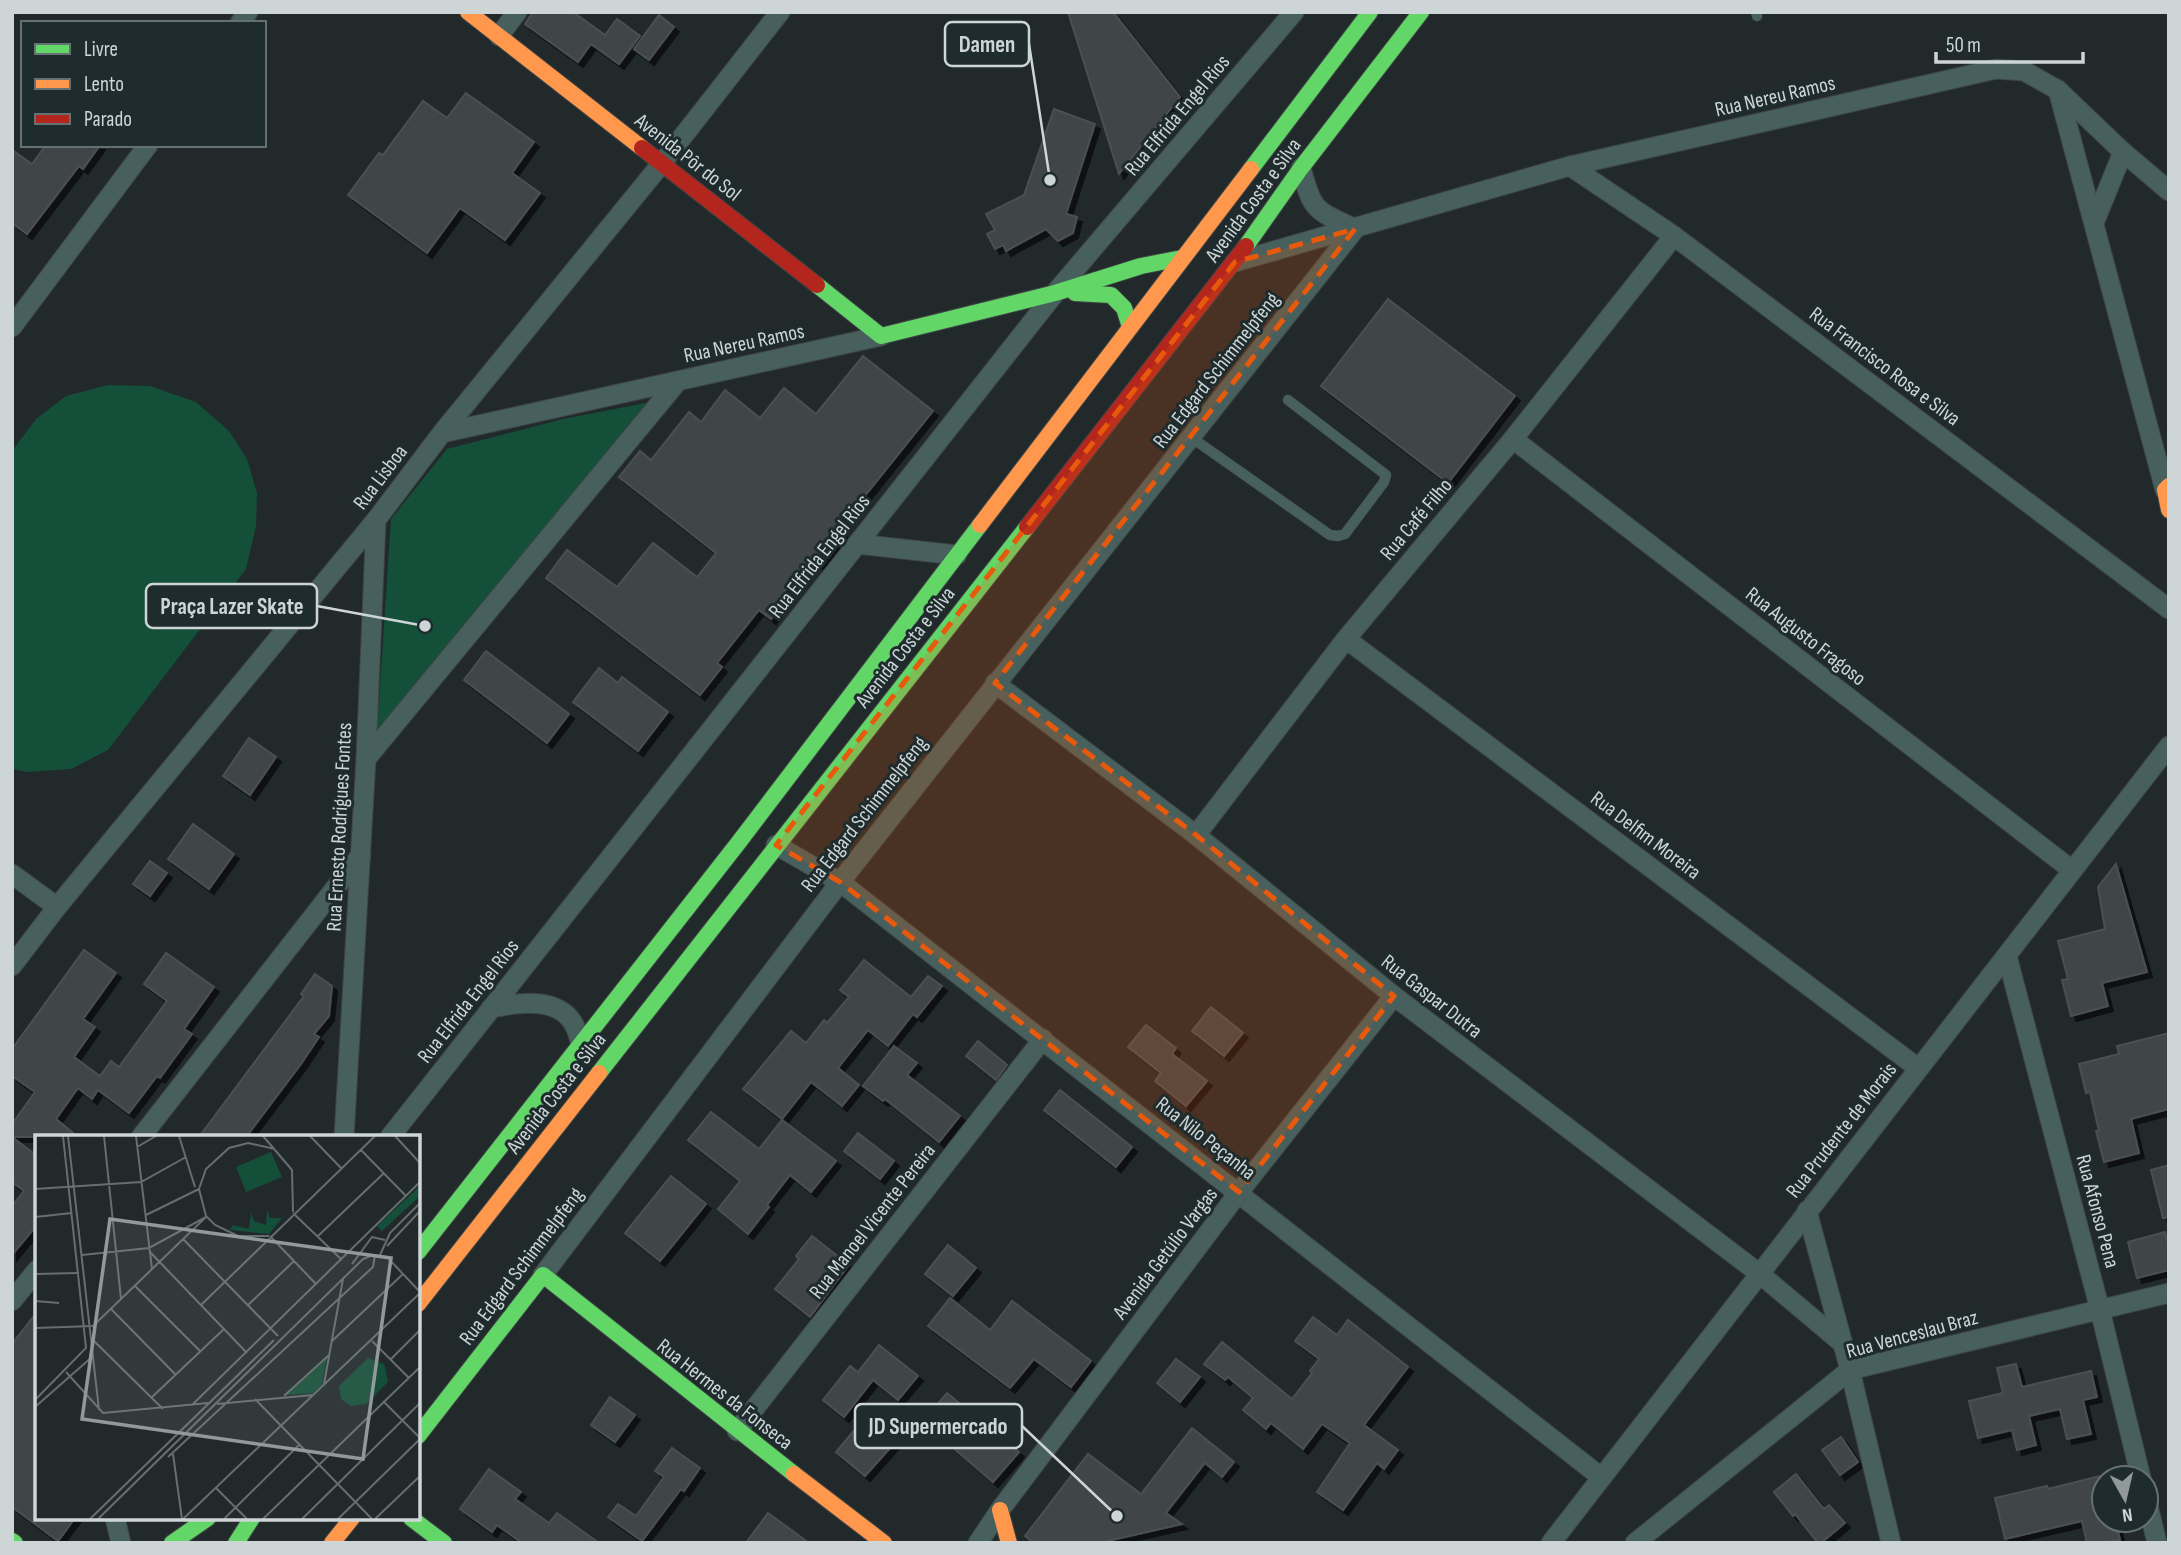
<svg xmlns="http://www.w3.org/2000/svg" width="2181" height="1555" font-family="'Sofia Sans Condensed',sans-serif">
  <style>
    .green { fill: #144f39 }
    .building { fill: #3f4446; stroke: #4b5052; stroke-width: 2; filter: url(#shadow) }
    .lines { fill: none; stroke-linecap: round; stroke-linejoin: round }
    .lane-casing { stroke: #3e4445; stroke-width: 11 }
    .street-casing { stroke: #3e4445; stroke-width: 21 }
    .fast-casing { stroke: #3e4445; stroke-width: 18 }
    .slow-casing { stroke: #3e4445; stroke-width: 18 }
    .jam-casing { stroke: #3e4445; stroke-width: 18 }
    .lane { stroke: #47605e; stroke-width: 10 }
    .street { stroke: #47605e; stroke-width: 19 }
    .fast { stroke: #63d668; stroke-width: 16 }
    .slow { stroke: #ff974d; stroke-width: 16 }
    .jam { stroke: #b3261e; stroke-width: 16 }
    .marked { fill: #e8590c; fill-opacity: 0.2; stroke: #e8590c; stroke-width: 5; stroke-dasharray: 14 9; stroke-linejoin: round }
    .labels { text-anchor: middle; stroke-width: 6; stroke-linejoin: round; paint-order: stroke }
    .street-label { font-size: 21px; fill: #ced5d7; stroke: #1f2c2e }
    .inset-road { fill: none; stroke: #676e6f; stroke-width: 2 }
    .view { fill: #92999a; fill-opacity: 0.15; stroke: #92999a; stroke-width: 3.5 }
    .inset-edge { fill: none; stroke: #ced5d7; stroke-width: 3.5 }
    .leader { fill: none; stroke: #ced5d7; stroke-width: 2.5 }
    .callout-dot { fill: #ced5d7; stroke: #1f2c2e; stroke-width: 2.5 }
    .callout { fill: #1f2c2e; stroke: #ced5d7; stroke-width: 2.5 }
    .callout-label { font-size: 23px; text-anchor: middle; font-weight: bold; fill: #ced5d7 }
  </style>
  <defs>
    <filter id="shadow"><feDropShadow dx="5" dy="5" stdDeviation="0" flood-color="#0009"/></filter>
  </defs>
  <rect width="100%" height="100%" fill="#22292a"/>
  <g class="green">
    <polygon points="108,385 150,386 196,402 229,431 247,459 257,493 256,526 246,569 108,750 71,769 28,772 12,769 12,451 36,419 66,396"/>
    <polygon points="651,402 377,732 391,519 447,449 563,419"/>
  </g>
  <g class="building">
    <polygon points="533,12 573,12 605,35 617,19 640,36 619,64 591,44 578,62 525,24"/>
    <polygon points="1068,12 1113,12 1180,97 1119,174"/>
    <polygon points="659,15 674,27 649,60 634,49"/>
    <polygon points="466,93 534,142 512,173 540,193 505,240 460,208 427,253 348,195 379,153 383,155 423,101 447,118"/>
    <polygon points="1054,109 1095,124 1066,214 1077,217 1073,233 1058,241 1046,229 1006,251 1003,245 995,249 987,234 995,230 986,214 1024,195"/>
    <polygon points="46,145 100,145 83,169 79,166 27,234 12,223 12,150 32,164"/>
    <polygon points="1388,299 1515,396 1448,483 1321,386"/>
    <polygon points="863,356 933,411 864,497 861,495 835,527 844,534 819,565 811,559 775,603 780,607 771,619 759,610 717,663 722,667 700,695 546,578 567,550 617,587 653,543 697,577 716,553 619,477 640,451 651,460 689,412 701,422 725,390 760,418 784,388 816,414"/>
    <polygon points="486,651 569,714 547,743 464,680"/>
    <polygon points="599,668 618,683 622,677 668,712 638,751 573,702"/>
    <polygon points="249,738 276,757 250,795 223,776"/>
    <polygon points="193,824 234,854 209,889 168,859"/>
    <polygon points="150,861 167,873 150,896 133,884"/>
    <polygon points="2116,864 2147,972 2102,983 2108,1006 2071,1016 2062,980 2068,979 2058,941 2105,929 2098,887"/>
    <polygon points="84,950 116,973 83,1019 95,1027 74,1057 100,1076 111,1061 119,1067 167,1001 144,984 166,953 214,987 184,1029 192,1034 160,1078 157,1076 129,1113 98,1090 92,1099 78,1088 56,1119 78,1137 12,1137 37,1156 37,1225 12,1255 12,1206 24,1191 12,1182 12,1124 35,1092 12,1076 12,1049"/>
    <polygon points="864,960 911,997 928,976 942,986 917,1017 913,1014 888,1046 868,1030 838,1068 859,1085 842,1106 811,1082 782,1119 743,1089 791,1031 806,1043 824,1020 827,1023 849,997 840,990"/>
    <polygon points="315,974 332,986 329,1016 314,1034 319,1037 301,1064 246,1137 199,1137 304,996 301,994"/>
    <polygon points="1211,1007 1243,1033 1224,1056 1192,1031"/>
    <polygon points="1146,1025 1176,1048 1172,1054 1207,1081 1186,1106 1155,1081 1161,1073 1128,1047"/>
    <polygon points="2169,1033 2169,1109 2131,1119 2139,1153 2104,1162 2096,1131 2099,1131 2090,1092 2086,1093 2079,1064 2119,1054 2117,1046"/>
    <polygon points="978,1041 1007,1065 996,1080 966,1056"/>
    <polygon points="894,1046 917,1063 907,1075 960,1116 939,1142 885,1099 883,1101 863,1086"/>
    <polygon points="1060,1090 1132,1147 1116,1167 1044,1110"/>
    <polygon points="711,1112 759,1149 782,1120 836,1161 811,1192 790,1175 767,1205 769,1207 748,1234 718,1209 740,1181 688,1140"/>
    <polygon points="858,1133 894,1161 880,1179 844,1151"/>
    <polygon points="2169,1165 2169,1217 2163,1218 2151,1170"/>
    <polygon points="671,1176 706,1204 660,1261 625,1233"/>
    <polygon points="2165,1232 2169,1248 2169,1270 2137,1278 2128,1242"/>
    <polygon points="812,1236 849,1265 810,1317 775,1289 799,1259 796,1256"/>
    <polygon points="948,1245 976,1268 953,1296 925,1274"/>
    <polygon points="950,1298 990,1330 1012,1301 1091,1361 1071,1387 1034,1359 1010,1388 928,1326"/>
    <polygon points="37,1312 37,1518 75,1518 58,1541 12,1507 12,1344"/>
    <polygon points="1313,1317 1337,1335 1348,1320 1408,1367 1364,1425 1398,1450 1384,1469 1377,1463 1343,1510 1317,1492 1350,1443 1322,1424 1303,1449 1271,1423 1266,1429 1243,1410 1253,1398 1228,1377 1225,1380 1204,1364 1222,1342 1292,1399 1312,1373 1310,1371 1319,1359 1295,1341"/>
    <polygon points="879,1345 918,1376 898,1400 873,1380 844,1417 823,1400 850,1366 858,1372"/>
    <polygon points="1176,1359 1200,1377 1180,1402 1157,1383"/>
    <polygon points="2016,1364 2022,1387 2091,1371 2097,1397 2083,1400 2091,1434 2067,1439 2060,1409 2029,1416 2036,1445 2017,1450 2012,1430 1978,1438 1969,1401 2003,1393 1997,1368"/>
    <polygon points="947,1393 1019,1452 993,1482 923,1422"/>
    <polygon points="610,1397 635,1415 615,1442 591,1425"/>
    <polygon points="893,1404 914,1421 865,1476 836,1452 857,1427 867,1435"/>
    <polygon points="1192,1428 1234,1462 1222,1477 1205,1463 1166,1513 1182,1524 1099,1543 1034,1543 1025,1536 1088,1454 1141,1494"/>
    <polygon points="1841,1437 1858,1462 1840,1475 1822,1450"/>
    <polygon points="672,1448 700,1468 684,1491 681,1489 642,1541 608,1517 618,1504 636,1516 664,1477 655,1471"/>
    <polygon points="489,1469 521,1492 515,1499 549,1523 557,1513 599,1543 522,1543 497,1525 492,1532 460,1509"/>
    <polygon points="1796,1474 1824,1509 1829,1505 1845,1523 1821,1543 1818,1543 1795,1514 1793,1516 1774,1492"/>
    <polygon points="2104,1475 2104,1520 2115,1520 2120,1540 2087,1543 2082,1521 2005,1539 1995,1498 2047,1486 2048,1489"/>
    <polygon points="768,1513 809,1543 746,1543"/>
  </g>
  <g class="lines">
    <g class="lane-casing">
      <g id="lane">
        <polyline points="1756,12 1757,16"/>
        <polyline points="1192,438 1330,535 1338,536 1345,534 1384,482 1386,475 1288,400"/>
      </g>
    </g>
    <g class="street-casing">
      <g id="street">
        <polyline points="240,23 248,12"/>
        <polyline points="499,36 517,12"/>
        <polyline points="2058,90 2165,490"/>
        <polyline points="1570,166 1674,236 2169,609"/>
        <path d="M 1301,168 C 1313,213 1315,209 1355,229"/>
        <polyline points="2094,223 2123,152"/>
        <polyline points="1235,262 1570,166 1996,69 2024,71 2058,90 2123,152 2169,191"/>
        <polyline points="12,327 148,145"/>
        <polyline points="442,433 881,336"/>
        <polyline points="1513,439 2072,870"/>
        <polyline points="857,544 957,555"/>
        <polyline points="1346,639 1918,1068"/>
        <polyline points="995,683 1196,835 1394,996 1760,1274 1842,1343"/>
        <polyline points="366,759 678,381"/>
        <polyline points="1196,835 1346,639 1513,439 1674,236"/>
        <polyline points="776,845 840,882 1601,1477"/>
        <polyline points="12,874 57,907"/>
        <polyline points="2007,956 2100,1310 2141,1478"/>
        <polyline points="12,966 57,907 376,520 442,433 662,163 780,12"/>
        <path d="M 491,1008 C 516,1003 557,996 573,1023 C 577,1029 579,1038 581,1044"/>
        <polyline points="141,1137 361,855"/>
        <polyline points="344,1137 366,759 376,520"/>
        <polyline points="390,1137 1055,293 1294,12"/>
        <polyline points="1807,1211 1850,1370 1891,1543"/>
        <polyline points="543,1275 840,882 1355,229"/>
        <polyline points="12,1301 37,1270"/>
        <polyline points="737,1431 1043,1039"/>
        <polyline points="2146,1497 2157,1543"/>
        <polyline points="115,1518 121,1543"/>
        <polyline points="978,1543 1000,1510 1239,1192 1394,996"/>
        <polyline points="1551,1543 2169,746"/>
        <polyline points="1635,1543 1850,1370 2169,1293"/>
      </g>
    </g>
    <g class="fast-casing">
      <g id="fast">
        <polyline points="1251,169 1370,12"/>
        <polyline points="1246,246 1301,168 1421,12"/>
        <polyline points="817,285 881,336 1055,293 1141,266 1182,258"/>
        <polyline points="1075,293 1111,295 1124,308 1130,327"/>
        <polyline points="599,1073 1027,527"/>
        <polyline points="418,1252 739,842 980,525"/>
        <polyline points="418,1436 543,1275 794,1474"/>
        <polyline points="411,1518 444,1543"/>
        <polyline points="12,1541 15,1543"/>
        <polyline points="172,1543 208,1518"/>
        <polyline points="236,1543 252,1518"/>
      </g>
    </g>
    <g class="slow-casing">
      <g id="slow">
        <polyline points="468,12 642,148"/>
        <polyline points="2169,486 2165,490 2169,510"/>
        <polyline points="980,525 1251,169"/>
        <polyline points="418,1304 599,1073"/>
        <polyline points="794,1474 884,1543"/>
        <polyline points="1000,1510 1009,1543"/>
        <polyline points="332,1543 352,1518"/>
      </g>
    </g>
    <g class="jam-casing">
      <g id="jam">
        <polyline points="642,148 817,285"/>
        <polyline points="1027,527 1246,246"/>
      </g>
    </g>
    <use href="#lane" class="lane"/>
    <use href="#street" class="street"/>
    <use href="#fast" class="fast"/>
    <use href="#slow" class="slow"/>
    <use href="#jam" class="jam"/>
  </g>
  <path class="marked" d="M 1355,229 L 995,683 L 1196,835 L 1394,996 L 1239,1192 L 840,882 L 776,845 L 1235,262 Z"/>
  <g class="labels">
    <g class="street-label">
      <text transform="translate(1775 96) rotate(-13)" y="7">Rua Nereu Ramos</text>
      <text transform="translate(1177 115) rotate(-50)" y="7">Rua Elfrida Engel Rios</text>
      <text transform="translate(688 157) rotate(38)" y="7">Avenida Pôr do Sol</text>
      <text transform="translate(1253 200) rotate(-54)" y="7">Avenida Costa e Silva</text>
      <text transform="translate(744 343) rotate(-12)" y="7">Rua Nereu Ramos</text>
      <text transform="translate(1885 366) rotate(37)" y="7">Rua Francisco Rosa e Silva</text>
      <text transform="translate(1216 370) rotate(-52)" y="7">Rua Edgard Schimmelpfeng</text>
      <text transform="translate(380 477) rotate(-53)" y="7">Rua Lisboa</text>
      <text transform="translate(1416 519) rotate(-50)" y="7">Rua Café Filho</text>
      <text transform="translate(819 556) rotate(-52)" y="7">Rua Elfrida Engel Rios</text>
      <text transform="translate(1806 636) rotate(38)" y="7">Rua Augusto Fragoso</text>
      <text transform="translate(905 647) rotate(-52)" y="7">Avenida Costa e Silva</text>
      <text transform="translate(864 814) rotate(-52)" y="7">Rua Edgard Schimmelpfeng</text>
      <text transform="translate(339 827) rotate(-87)" y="7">Rua Ernesto Rodrigues Fontes</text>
      <text transform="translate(1646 835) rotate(37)" y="7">Rua Delfim Moreira</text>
      <text transform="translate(1432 996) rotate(38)" y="7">Rua Gaspar Dutra</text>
      <text transform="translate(468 1001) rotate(-52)" y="7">Rua Elfrida Engel Rios</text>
      <text transform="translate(556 1093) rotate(-52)" y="7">Avenida Costa e Silva</text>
      <text transform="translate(1841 1130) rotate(-52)" y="7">Rua Prudente de Morais</text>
      <text transform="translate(1206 1138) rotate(38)" y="7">Rua Nilo Peçanha</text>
      <text transform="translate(2098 1211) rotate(75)" y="7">Rua Afonso Pena</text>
      <text transform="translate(872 1221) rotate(-52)" y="7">Rua Manoel Vicente Pereira</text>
      <text transform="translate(1165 1253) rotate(-53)" y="7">Avenida Getúlio Vargas</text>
      <text transform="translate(521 1266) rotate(-53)" y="7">Rua Edgard Schimmelpfeng</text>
      <text transform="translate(1912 1334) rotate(-15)" y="7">Rua Venceslau Braz</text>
      <text transform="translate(725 1394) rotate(38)" y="7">Rua Hermes da Fonseca</text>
    </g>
  </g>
  <g transform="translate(35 1135)">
    <rect width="385" height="385" fill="#22292a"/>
    <path d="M 236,17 L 247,42 L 211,57 L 201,32 ZM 385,51 L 385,61 L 347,96 L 342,91 ZM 232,75 L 235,83 L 247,83 L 234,99 L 195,95 L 198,90 L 214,94 L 216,77 L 219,86 L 231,90 ZM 292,222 L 287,250 L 278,258 L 251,260 ZM 333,223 L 349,229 L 353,247 L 331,269 L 316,271 L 306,264 L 304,251 Z" fill="#144f39"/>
    <path class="inset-road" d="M 33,1 L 64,275M 69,1 L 86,164M 101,1 L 117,134M 144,1 L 160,52M 228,1 L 257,35 L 258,77M 275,1 L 306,33M 360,1 L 385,28M 102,12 L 121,1M 326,15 L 371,61M 0,54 L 106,47 L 151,22M 258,78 L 307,125M 111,80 L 164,54M 0,82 L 37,78M 234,101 L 203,101 L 180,90 L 171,81 L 164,54 L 171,34 L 194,13 L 213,8 L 240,14M 235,101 L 281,149M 283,101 L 349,38M 148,104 L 243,201M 352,111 L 385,76M 115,117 L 212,218M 47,120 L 114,113 L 171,82M 345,120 L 355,98 L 385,68M 317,129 L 337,102 L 350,105M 0,139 L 44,138M 100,151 L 166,217M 0,166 L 24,168M 166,170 L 340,1M 212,171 L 259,126M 76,174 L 141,240M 0,193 L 58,191 L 171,82M 57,204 L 128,274M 297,206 L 368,139M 337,206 L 374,243M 356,224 L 385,195M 31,237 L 68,278 L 173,268M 289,249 L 308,144M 249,261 L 294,220M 116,263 L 189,194M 220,264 L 337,384M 0,265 L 51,213 L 28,1M 348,266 L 385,303M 182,269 L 278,260M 157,270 L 385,47M 0,272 L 57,222M 138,319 L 147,384M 133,322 L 338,132 L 340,120M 181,353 L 212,384M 55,384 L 239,205M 63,384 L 328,124 L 338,120 L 352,122 L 385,157M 148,384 L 385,158M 189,384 L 264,310M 228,384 L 385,232M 267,384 L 385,268M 303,384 L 385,304M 340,384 L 385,341"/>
    <path class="view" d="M 75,84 L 356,123 L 328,324 L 47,284 Z"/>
    <rect width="385" height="385" class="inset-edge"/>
  </g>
  <path class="leader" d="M1050 180L1029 44M425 626L317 606M1117 1516L1022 1426"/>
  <g class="callout-dot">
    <circle cx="1050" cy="180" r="7"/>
    <circle cx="425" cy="626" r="7"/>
    <circle cx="1117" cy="1516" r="7"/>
  </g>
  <g class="callout">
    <rect x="945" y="22" width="84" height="44" rx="7"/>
    <rect x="146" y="584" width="171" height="44" rx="7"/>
    <rect x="855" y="1404" width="167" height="44" rx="7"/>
  </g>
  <g class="callout-label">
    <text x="987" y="52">Damen</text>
    <text x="232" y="614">Praça Lazer Skate</text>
    <text x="938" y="1434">JD Supermercado</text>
  </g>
  <rect width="2181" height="1555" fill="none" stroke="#ced5d7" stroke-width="28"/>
  <rect x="21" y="21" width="245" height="126" fill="#1f2c2e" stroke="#657072" stroke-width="2"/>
  <rect x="35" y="44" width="35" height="10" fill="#63d668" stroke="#657072" stroke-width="2"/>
  <text x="84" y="56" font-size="21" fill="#ced5d7">Livre</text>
  <rect x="35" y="79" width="35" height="10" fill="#ff974d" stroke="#657072" stroke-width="2"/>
  <text x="84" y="91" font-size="21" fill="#ced5d7">Lento</text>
  <rect x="35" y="114" width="35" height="10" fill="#b3261e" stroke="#657072" stroke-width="2"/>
  <text x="84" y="126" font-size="21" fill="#ced5d7">Parado</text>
  <g transform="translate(2125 1499) rotate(172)"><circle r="33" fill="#1f2c2e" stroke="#657072" stroke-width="2"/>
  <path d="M0-5L12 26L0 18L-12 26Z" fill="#92999a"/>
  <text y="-10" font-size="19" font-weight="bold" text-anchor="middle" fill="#ced5d7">N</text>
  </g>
  <path d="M1936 52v10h147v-10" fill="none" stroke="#ced5d7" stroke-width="3.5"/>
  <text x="1946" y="52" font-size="21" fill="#ced5d7" stroke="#1f2c2e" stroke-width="5" paint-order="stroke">50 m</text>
</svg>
